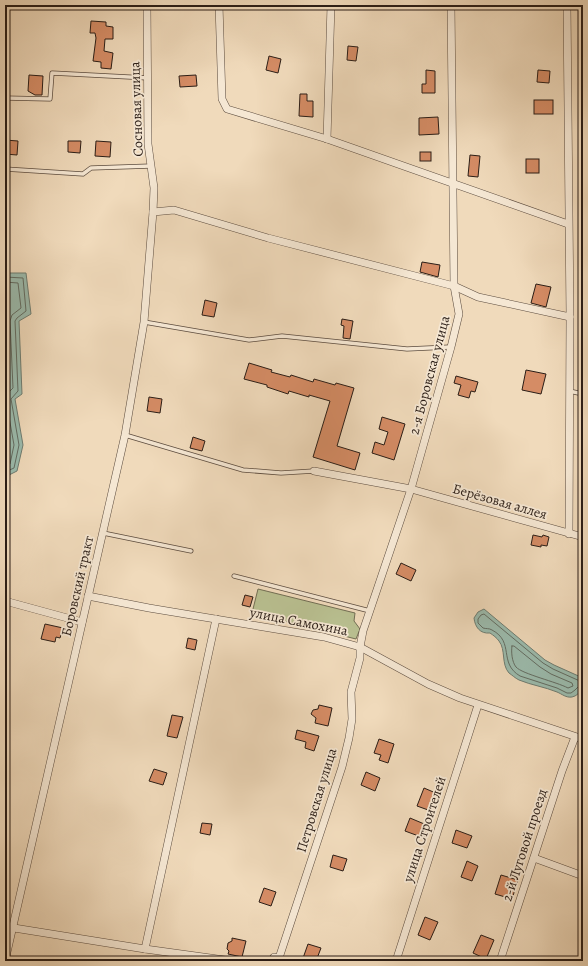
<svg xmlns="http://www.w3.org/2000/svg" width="588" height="966" font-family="Alegreya,serif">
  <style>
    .green { fill: #b9c091; stroke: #726e54 }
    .water { fill: #9bbbad; stroke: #6e7c71 }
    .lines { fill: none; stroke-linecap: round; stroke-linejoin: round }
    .shore { stroke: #626c62; stroke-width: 1 }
    .building { fill: #d58c65; stroke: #2a1d16 }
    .lane-casing { stroke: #5c4c3f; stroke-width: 5 }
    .street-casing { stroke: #5c4c3f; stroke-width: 8 }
    .lane { stroke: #f5e7d3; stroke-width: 3.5 }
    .street { stroke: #f5e7d3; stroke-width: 7 }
    .labels { text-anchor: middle; stroke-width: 3.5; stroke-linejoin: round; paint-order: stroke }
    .street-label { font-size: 14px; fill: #2a1d16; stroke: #f5e7d3 }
  </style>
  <rect width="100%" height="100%" fill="#f0dabb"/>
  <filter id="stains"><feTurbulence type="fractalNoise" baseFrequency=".005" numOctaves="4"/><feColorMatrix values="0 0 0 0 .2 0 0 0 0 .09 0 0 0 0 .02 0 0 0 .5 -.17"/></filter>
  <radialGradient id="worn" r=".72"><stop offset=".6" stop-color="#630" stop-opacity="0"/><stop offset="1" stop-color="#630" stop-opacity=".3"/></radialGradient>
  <polygon class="green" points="258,589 355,613 354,621 360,629 356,639 252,613"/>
  <g class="water">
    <polygon points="5,273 26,273 31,314 19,321 22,394 15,399 23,445 17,471 7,476 5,476"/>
    <path d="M 484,609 L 545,660 L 554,665 L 583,678 C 583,686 581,695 572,697 C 566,698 562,694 557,692 C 545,687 531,685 519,680 C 515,678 512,675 509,673 C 501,664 506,650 499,641 C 497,638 493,635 490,633 C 480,634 475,627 474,618 L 478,612 Z"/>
  </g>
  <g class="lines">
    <g class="shore">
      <polyline points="5,277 23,278 26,311 17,318 15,321 18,391 11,399 19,445 14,468 5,472"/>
      <polyline points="5,282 18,283 21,308 12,315 10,321 13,388 7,394 6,400 14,445 10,464 5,467"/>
      <polyline points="5,343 7,385 5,388"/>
      <path d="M 512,646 L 514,646 L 540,667 L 551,674 L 572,683 L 573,686 L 568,688 C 557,682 522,674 516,667 C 512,662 511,652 512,646 Z"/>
      <path d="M 583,681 L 582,682 L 553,669 L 543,663 L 484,614 L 481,615 L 478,619 L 478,623 L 483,628 C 486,629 489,628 492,630 C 515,642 498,663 520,676 L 557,688 L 567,693 L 571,693 L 575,690 L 579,686 L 583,685"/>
    </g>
  </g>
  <g class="building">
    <polygon points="91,21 106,22 106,26 113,27 113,39 105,39 104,51 113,53 111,69 101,68 101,62 93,61 96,38 95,33 90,33"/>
    <polygon points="348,46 358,47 356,61 347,60"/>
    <polygon points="269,56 281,59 278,73 266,70"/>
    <polygon points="426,70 435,71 435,93 422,93 422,84 426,84"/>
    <polygon points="538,70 550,71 549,83 537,82"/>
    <polygon points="29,75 43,76 42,95 35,95 28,91"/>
    <polygon points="196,75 197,86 180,87 179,76"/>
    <polygon points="300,94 307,94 307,101 313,101 313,117 299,116"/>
    <rect x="534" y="100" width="19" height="14"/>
    <polygon points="438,117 439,134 419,135 419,118"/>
    <polygon points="5,140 18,141 17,155 5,154"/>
    <polygon points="68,141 81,141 80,153 68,152"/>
    <polygon points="96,141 111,142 110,157 95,156"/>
    <rect x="420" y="152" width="11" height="9"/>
    <polygon points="470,155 480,156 478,177 468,176"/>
    <rect x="526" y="159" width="13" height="14"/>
    <polygon points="422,262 440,265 438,277 420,272"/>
    <polygon points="536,284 551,287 546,307 531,303"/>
    <polygon points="205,300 217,303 214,317 202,315"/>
    <polygon points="342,319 353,321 350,339 343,338 344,326 341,325"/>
    <polygon points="249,363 272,370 271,372 290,377 291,375 313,382 314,379 335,385 336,383 354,388 337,446 360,453 355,470 313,457 330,401 309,395 309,397 289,391 288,394 267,387 267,385 244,379"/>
    <polygon points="526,370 546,374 541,394 522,390"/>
    <polygon points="456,376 478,382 475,392 471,391 469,398 458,395 461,385 454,383"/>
    <polygon points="149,397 162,399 160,413 147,411"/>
    <polygon points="382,417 405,424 394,460 372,453 375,442 384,445 388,432 379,429"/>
    <polygon points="193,437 205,441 202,451 190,448"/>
    <polygon points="533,535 542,537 543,535 549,537 547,546 541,545 541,547 531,545"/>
    <polygon points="401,563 416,570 411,581 396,574"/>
    <polygon points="245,595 253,597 250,607 242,605"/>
    <polygon points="45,624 63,628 60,638 56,637 55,642 41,639"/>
    <polygon points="188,638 197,640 195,650 186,648"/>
    <polygon points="319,705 332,708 328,726 315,723 316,718 311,714 313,710 318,709"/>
    <polygon points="172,715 183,717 177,738 167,736"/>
    <polygon points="297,730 319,736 314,751 305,748 306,742 295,739"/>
    <polygon points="379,739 394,744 388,763 379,760 381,755 374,753"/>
    <polygon points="154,769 167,773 163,785 149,781"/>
    <polygon points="366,772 380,778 375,791 361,785"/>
    <polygon points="424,788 438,794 431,811 417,806"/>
    <polygon points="410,818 429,826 424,838 405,831"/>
    <polygon points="202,823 212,824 210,835 200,833"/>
    <polygon points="456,830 472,836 467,848 452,843"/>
    <polygon points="333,855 347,859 343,871 330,867"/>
    <polygon points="467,861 478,866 472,881 461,877"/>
    <polygon points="501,875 518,880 512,899 495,894"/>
    <polygon points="264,888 276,892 271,906 259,902"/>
    <polygon points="425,917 438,922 430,940 418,935"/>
    <polygon points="481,935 494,940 486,959 473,953"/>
    <polygon points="232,938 246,941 242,957 228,954 229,951 227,949 228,943 232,941"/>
    <polygon points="308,944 321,948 316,961 302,961"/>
  </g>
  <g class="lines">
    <g class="lane-casing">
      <g id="lane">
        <polyline points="5,98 50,99 52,73 148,78"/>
        <polyline points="5,169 83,174 91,168 151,166"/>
        <polyline points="144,322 249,340 282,336 407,349 450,347"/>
        <polyline points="569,391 583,394"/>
        <polyline points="125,435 243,470 281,473 314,471"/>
        <polyline points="103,533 191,551"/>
        <polyline points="234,576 370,611"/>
      </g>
    </g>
    <g class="street-casing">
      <g id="street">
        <polyline points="219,5 222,99 227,109 327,139 568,224"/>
        <polyline points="567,5 570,317 569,534"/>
        <polyline points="327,139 331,5"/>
        <polyline points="153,212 174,210 268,238 454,286 478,297 570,317"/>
        <polyline points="314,471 411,489 583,537"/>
        <polyline points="88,596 149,608 324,637 360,647 428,684 460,698 583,739"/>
        <polyline points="5,601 82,622"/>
        <polyline points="534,858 583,876"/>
        <polyline points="14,928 145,949 232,961"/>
        <polyline points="145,949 216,619"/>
        <polyline points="279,958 342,767 349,738 352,719 351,692 360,658 360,647 363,631 411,489 451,347 459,314 454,286 451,5"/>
        <polyline points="5,961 125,435 144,322 153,212 154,188 148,144 147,5"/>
        <polyline points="271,961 274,957 279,958"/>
        <polyline points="396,961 478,705"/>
        <polyline points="500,961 562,771 575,737"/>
      </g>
    </g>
    <use href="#lane" class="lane"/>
    <use href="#street" class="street"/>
  </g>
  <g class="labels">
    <g class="street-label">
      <text transform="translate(136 109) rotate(-92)" y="5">Сосновая улица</text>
      <text transform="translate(429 375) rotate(-75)" y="5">2-я Боровская улица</text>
      <text transform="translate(500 501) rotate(16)" y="5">Берёзовая аллея</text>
      <text transform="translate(77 586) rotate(-77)" y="5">Боровский тракт</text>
      <text transform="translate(299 621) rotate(11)" y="5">улица Самохина</text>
      <text transform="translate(316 800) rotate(-73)" y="5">Петровская улица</text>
      <text transform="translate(424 829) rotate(-72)" y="5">улица Строителей</text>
      <text transform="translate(524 845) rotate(-72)" y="5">2-й Луговой проезд</text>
    </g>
  </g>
  <rect width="588" height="966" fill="none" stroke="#f0dabb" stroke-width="20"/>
  <rect x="6" y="6" width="576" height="954" fill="none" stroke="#2a1d16" stroke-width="2"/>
  <rect x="10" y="10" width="568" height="946" fill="none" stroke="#2a1d16"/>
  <rect width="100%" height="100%" filter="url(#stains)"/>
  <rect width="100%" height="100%" fill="url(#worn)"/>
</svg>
